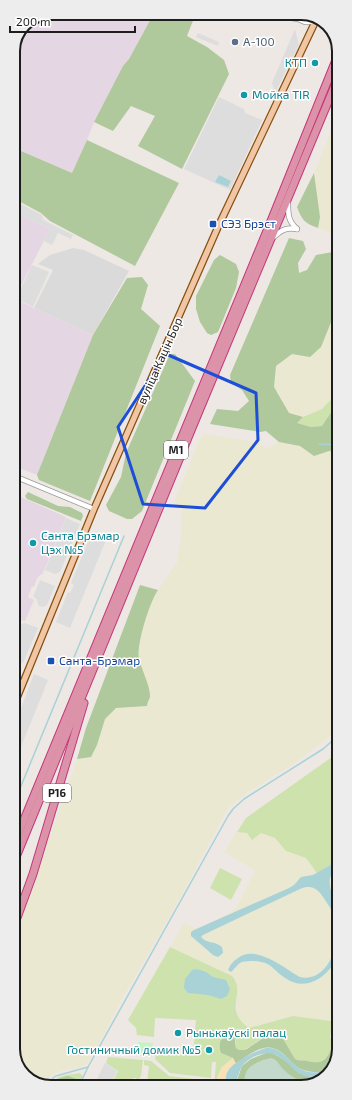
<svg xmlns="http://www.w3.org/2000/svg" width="352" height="1100" font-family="'Exo 2',sans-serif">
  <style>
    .residential { fill: #dbdada }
    .industrial { fill: #e5d6e4 }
    .farmland { fill: #eae8d0 }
    .grass { fill: #cee2ae }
    .forest { fill: #afc89c }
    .wetland { fill: #c2d9cb }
    .sand { fill: #f7e2b7 }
    .park { fill: #c7f3c4 }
    .parking { fill: #ddd }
    .water { fill: #a8d2d6 }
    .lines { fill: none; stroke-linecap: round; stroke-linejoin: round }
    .stream { stroke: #a8d2d6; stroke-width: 1.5 }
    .minor-casing { stroke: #9a9a9a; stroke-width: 6 }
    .major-casing { stroke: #864f0f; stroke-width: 8 }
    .highway-casing { stroke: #c5367a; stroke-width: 9 }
    .minor { stroke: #fff; stroke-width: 4.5 }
    .major { stroke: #f1c6a4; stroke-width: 5.5 }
    .highway { stroke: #dc93aa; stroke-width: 7 }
    .marked { fill: none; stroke: #1d4ed8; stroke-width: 3; stroke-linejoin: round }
    .service-dot { fill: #5c6f8a; stroke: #fff; stroke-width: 1.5 }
    .culture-dot { fill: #0f9aa8; stroke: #fff; stroke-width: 1.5 }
    .transit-dot { fill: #1a4fb4; stroke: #fff; stroke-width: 1.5 }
    .labels { text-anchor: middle; stroke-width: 3; stroke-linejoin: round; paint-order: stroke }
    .shield { fill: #fff; stroke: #616161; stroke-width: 1 }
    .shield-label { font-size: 11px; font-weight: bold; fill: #1d1d1d }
    .service-label { font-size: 12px; fill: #4e5e75; stroke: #fff; text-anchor: start }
    .culture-label { font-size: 12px; fill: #0d838f; stroke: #fff; text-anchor: start }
    .transit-label { font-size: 12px; fill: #164399; stroke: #fff; text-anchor: start }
    .street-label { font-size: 12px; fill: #1d1d1d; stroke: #fff }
    .rim { fill: none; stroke: #1d1d1d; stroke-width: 2 }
  </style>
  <rect width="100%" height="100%" fill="#ede8e3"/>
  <polygon class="residential" points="73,248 84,250 129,271 93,335 34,308 53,270 38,264 50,255"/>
  <g class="industrial">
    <polygon points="51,13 154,13 129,59 123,66 94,122 87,140 72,173 21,151 17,154 13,162 13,49 24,24"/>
    <polygon points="13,211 50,229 14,299 93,335 37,475 14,466"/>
    <polygon points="14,494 66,517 43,573 37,578 34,587 32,586 28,597 34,600 25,621 22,620 14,640"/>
  </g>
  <g class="farmland">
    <polygon points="338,116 338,236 318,228 320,217 314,173"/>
    <polygon points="338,305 338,392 322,409 303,417 289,413 274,387 276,367 292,354 321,347"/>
    <polygon points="205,434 259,443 267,449 279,442 300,446 314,456 329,451 338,452 339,726 330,736 292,765 248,792 228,808 171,914 123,997 90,1060 86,1064 82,1067 64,1070 55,1073 49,1078 45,1085 26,1078 14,1058 14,939 77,759 91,757 97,745 105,719 116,708 147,706 150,697 145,677 138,656 143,626 153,597 177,563 181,537 181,518 183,506 174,502 200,439"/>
    <polygon points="237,832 261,833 275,838 286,851 306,858 317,873 311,876 306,876 297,881 294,885 289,888 225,917 237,907 255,870 224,852"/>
    <polygon points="339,866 339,911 331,893 330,885 333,873"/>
    <polygon points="311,887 317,888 324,898 334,914 337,924 336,947 330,961 324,969 312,977 300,977 277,963 259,955 233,962 228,968 234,971 238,965 245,961 263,962 273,967 283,977 290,981 303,984 315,981 323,975 334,964 339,955 338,1022 293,1016 249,1028 240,1021 237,1015 236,983 232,976 170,947 184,923 196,929 192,931 192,937 213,955 220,956 223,953 219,944 210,943 203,940 201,937 203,935 300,889"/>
  </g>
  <g class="grass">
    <polygon points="338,392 338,408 332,411 322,426 311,427 297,423 303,417 322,409"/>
    <polygon points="339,752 339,860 317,873 306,858 286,851 275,838 261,833 252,840 247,833 237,832 246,818"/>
    <polygon points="220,868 242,879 231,900 210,888"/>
    <path d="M 170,947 L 232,976 C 247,993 222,1009 249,1028 L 293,1016 L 338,1022 L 339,1027 L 331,1030 L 330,1038 L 336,1042 L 331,1053 L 327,1057 L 318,1063 L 313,1063 L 295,1059 L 282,1037 C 277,1037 272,1035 268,1036 C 257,1038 250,1051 239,1050 L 236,1048 L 236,1041 L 229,1035 L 224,1036 L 219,1046 L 221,1053 L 233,1058 L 222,1067 L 217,1078 L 225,1082 L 225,1086 L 214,1086 L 216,1062 L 212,1062 L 211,1078 L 170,1073 L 155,1059 L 156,1054 L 159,1053 L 193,1055 L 196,1020 L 155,1018 L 154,1037 L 137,1035 L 136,1028 L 128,1020 Z"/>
    <polygon points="108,1057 143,1060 141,1076 138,1081 136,1078 133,1078 132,1080 133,1082 127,1087 110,1087 118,1071 106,1063"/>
    <polygon points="144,1060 151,1061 169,1076 211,1081 210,1086 156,1086 156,1084 147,1083 149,1066 144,1065"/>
    <path d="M 80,1073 L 83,1076 L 78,1087 L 52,1087 C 53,1074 70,1075 80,1073 Z"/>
  </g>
  <g class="forest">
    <polygon points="154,13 196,13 187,36 207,47 224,60 229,74 182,169 138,146 155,116 131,106 113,131 94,122 123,66 129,59"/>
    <path d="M 87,140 L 179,183 L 135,266 L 50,221 L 41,213 L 13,198 L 13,180 L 16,173 C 11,165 14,156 21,151 L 72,173 Z"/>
    <path d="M 314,173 L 320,217 L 318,228 C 304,223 302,220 297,207 Z"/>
    <polygon points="289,238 303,241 306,249 298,263 299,273 307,270 316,255 338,251 338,272 336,274 338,305 321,347 310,357 292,354 276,366 274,387 289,413 303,417 297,423 311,427 322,426 332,411 338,408 338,452 329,451 314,456 300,446 279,442 266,431 260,432 210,424 217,409 238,411 249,401 242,390 231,383 230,375"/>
    <polygon points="220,255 236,264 239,272 236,288 218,332 211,335 207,333 200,322 196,309 196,296 214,260"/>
    <polygon points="142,277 148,285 141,309 160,326 90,501 39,480 37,475 93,335 127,278"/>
    <polygon points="170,354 175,354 195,381 142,511 132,519 127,519 109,511 106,505 121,477 126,453"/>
    <polygon points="28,492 58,506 70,507 82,513 83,516 81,521 27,499 25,496"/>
    <path d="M 140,585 L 158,590 C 150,601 136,645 139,658 C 141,669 151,687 150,697 C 149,700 147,703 147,706 L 116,708 L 105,719 L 97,745 L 91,757 L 77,759 L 86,728 Z"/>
    <path d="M 274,1034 L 282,1037 L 295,1059 C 299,1061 303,1060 307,1061 C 329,1067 328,1051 339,1038 C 339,1047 338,1057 333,1065 C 327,1075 308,1073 299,1068 C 290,1063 284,1050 272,1048 C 260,1045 245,1057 236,1064 L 233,1058 L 221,1053 C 220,1050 219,1047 220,1043 C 221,1038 230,1030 234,1038 C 236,1041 235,1045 236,1048 L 239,1050 L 243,1050 L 247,1049 L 263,1038 Z"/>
    <polygon points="266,1053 272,1053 278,1056 310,1077 327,1075 310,1086 235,1086 242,1066 251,1059"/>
    <polygon points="68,1076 76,1079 77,1083 75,1087 57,1087 55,1082 57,1079"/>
  </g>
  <path class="wetland" d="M 271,1058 C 278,1060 278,1063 282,1068 C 290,1076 302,1084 313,1084 L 310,1086 L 243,1086 C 244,1083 244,1080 245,1076 C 247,1065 261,1060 271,1058 Z"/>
  <polygon class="sand" points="233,1058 236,1064 227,1072 225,1082 217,1078 222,1067"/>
  <polygon class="park" points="138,1042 153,1043 152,1057 147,1057 147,1051 143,1050 142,1056 137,1056"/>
  <g class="parking">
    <polygon points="295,29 299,45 275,93 272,83"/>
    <polygon points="198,33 219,42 218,46 196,37"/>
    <polygon points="219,97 244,109 245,113 262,120 230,190 184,169"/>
    <polygon points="13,200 42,215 43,220 73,235 71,239 58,233 52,245 44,241 50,229 13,211"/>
    <polygon points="32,265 49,272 33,307 16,299"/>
    <polygon points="66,518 80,524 60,572 55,574 45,570"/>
    <polygon points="91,534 106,540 70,628 56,622 68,592 70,593 74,585 71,583"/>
    <polygon points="40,580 55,586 47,605 43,607 39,606 36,598 33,597"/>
    <polygon points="25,623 38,628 23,663 20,664 17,673 14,672 14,642 21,624"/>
    <polygon points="34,674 48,680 14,764 14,719 17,720 21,712 20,711"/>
    <polygon points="105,1063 117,1071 109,1087 94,1085"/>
  </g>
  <g class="water">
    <polygon points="219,175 231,181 228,187 215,182"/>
    <path d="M 339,860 L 339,866 C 321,879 334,895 338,910 C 340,916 340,950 338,956 C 337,962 331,968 326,973 C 315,984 299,988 285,978 C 272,969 272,962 254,961 C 250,961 246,961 242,962 C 237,964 235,969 231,972 L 228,970 C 230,965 233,961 238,958 C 256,944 284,968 300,977 C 327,983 340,946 337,925 C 335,915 330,907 325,900 C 318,889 313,884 300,889 L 203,935 L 201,937 C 207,944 216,941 222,947 L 223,953 L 218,957 L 213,955 L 191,936 L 191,932 L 194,930 L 289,888 L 294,885 L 301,877 L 313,875 Z"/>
    <polygon points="197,969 206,972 213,977 226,980 230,989 227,996 221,999 208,995 188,993 184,988 185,979 192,970"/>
    <path d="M 266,1048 C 288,1046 292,1076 319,1072 C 325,1071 329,1069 333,1065 C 331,1072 329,1075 321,1076 C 295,1080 296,1067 278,1056 C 267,1049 247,1057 241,1068 C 238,1074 237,1080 235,1086 L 225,1086 C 226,1081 225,1075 228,1071 C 234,1061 256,1051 266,1048 Z"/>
  </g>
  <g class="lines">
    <g class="stream">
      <polyline points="319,444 338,445"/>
      <polyline points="14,803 124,536"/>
      <polyline points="49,1084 53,1078 56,1076 88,1067"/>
      <polyline points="79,1086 88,1067 228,816 233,809 244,799 323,749 339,735"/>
      <polyline points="300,1086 310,1077"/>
    </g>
    <g class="minor-casing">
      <g id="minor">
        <polyline points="261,13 298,19 305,22 316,22 328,26"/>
        <path d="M 288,202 C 288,214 288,221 297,229"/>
        <path d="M 274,237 C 281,230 287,227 297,229"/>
        <polyline points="14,476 94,509"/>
      </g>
    </g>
    <g class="major-casing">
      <polyline id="major" points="14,705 94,509 218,227 317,18"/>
    </g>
    <g class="highway-casing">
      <g id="highway">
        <polyline points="14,844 271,221 338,55"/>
        <polyline points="14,862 192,428 338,78"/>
        <polyline points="14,926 33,874 84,703"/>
      </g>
    </g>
    <use href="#minor" class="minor"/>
    <use href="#major" class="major"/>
    <use href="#highway" class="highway"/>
  </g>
  <path class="marked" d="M 166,354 L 256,393 L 258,440 L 205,508 L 143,504 L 118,427 Z"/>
  <circle class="service-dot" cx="235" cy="42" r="4"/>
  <g class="culture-dot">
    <circle cx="315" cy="63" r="4"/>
    <circle cx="244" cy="95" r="4"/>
    <circle cx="33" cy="543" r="4"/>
    <circle cx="178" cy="1033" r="4"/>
    <circle cx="209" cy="1050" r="4"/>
  </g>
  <g class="transit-dot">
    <rect x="209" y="220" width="8" height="8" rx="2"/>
    <rect x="47" y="657" width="8" height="8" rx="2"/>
  </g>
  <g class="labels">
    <g class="shield">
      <rect x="164" y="441" width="24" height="18" rx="3"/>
      <rect x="43" y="784" width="28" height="18" rx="3"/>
    </g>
    <g class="shield-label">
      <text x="176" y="454">М1</text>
      <text x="57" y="797">Р16</text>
    </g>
    <g class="service-label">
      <text x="243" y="46">А-100</text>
    </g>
    <g class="culture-label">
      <text x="307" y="67" text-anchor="end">КТП</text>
      <text x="252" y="99">Мойка TIR</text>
      <text x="41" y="540">Санта Брэмар<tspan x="41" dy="14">Цэх №5</tspan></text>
      <text x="186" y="1037">Рынькаўскi палац</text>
      <text x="201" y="1054" text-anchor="end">Гостиничный домик №5</text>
    </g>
    <g class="transit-label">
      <text x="221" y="228">СЭЗ Брэст</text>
      <text x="59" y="665">Санта-Брэмар</text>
    </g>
    <g class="street-label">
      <text transform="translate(160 361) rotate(-66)" y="4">вуліца Кацін Бор</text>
    </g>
  </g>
  <path d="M0 0H352V1100H0ZM51 20H301A31 31 0 0 1 332 51V1049A31 31 0 0 1 301 1080H51A31 31 0 0 1 20 1049V51A31 31 0 0 1 51 20Z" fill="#ededed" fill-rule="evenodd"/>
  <path class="rim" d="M51 20H301A31 31 0 0 1 332 51V1049A31 31 0 0 1 301 1080H51A31 31 0 0 1 20 1049V51A31 31 0 0 1 51 20Z"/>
  <path d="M10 26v6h125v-6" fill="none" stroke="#1d1d1d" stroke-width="2"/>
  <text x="16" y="26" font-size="12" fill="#1d1d1d" stroke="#ffffff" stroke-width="3" paint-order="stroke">200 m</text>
</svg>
